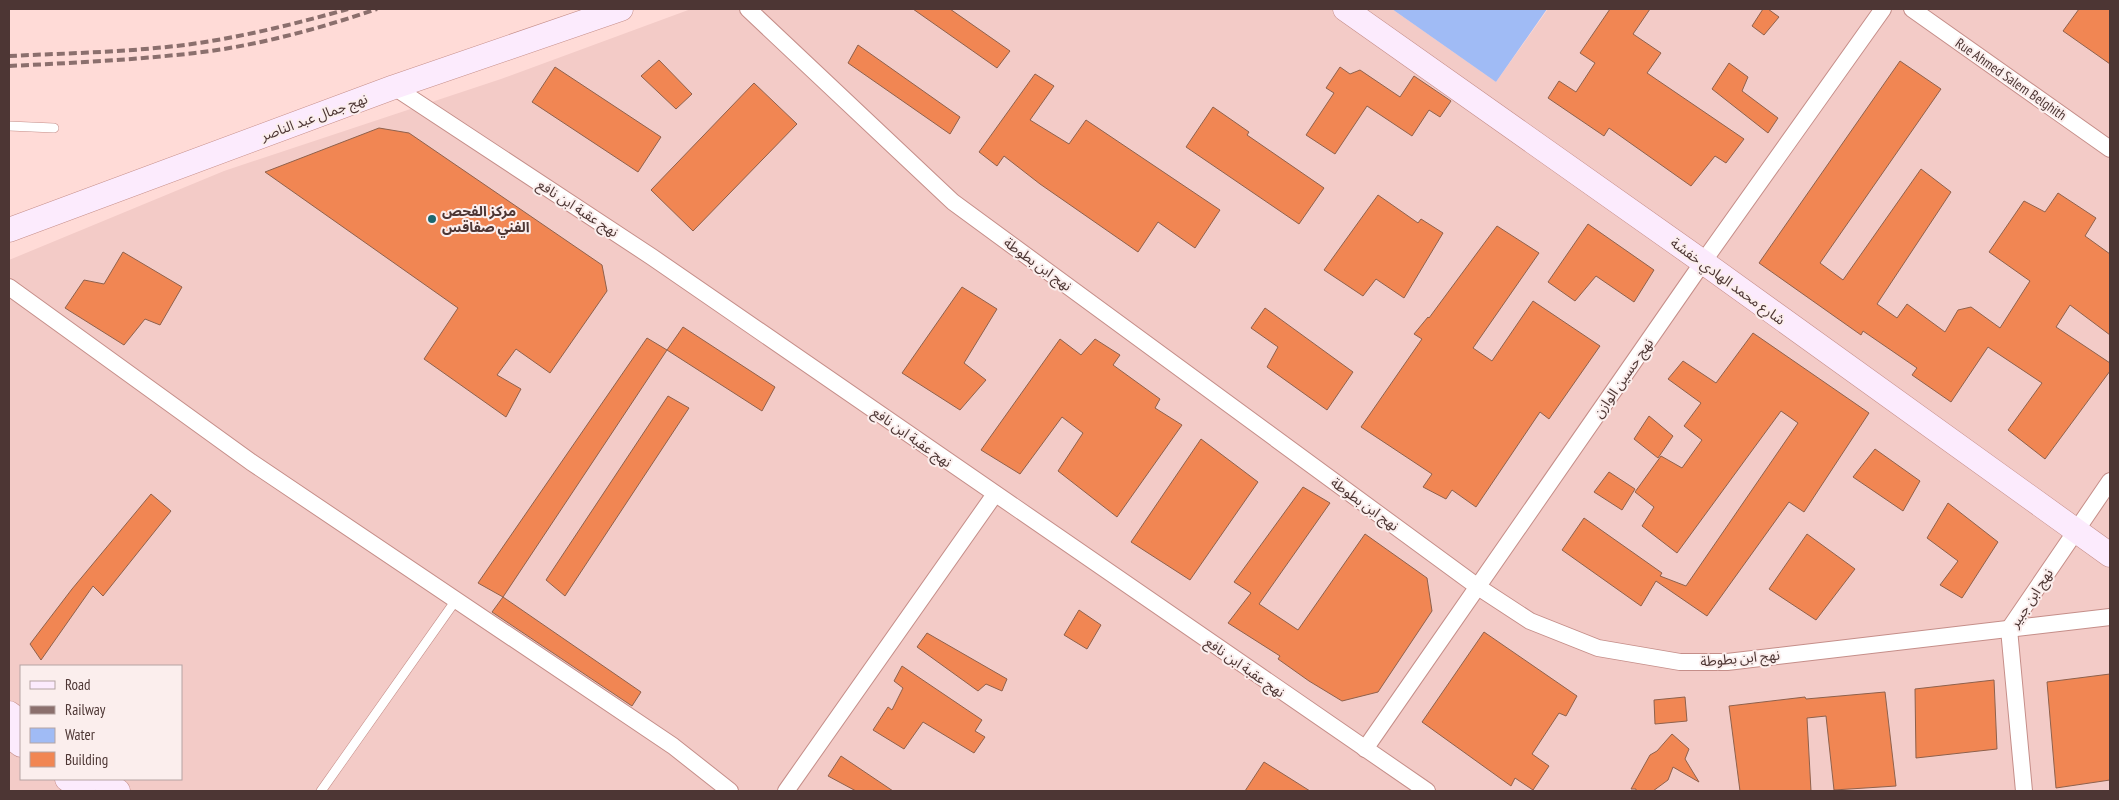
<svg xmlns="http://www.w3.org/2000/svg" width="2119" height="800" font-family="'PT Sans Narrow','Noto Sans Arabic',sans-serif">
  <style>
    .built { fill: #f3cbc7; fill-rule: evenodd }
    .water { fill: #a0bbf5 }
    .building { fill: #f18653; stroke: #8f614c }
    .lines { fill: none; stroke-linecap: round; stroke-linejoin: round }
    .lane-casing { stroke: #c58e89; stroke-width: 10 }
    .street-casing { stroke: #c58e89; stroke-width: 18 }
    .secondary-casing { stroke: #c58e89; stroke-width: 25 }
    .lane { stroke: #fff; stroke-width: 9 }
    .street { stroke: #fff; stroke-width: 16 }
    .secondary { stroke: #fcebfd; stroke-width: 24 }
    .rail { stroke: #8b6f6d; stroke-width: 4; stroke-dasharray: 8 4; stroke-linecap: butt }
    .poi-dot { fill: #1b686f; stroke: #fbeeed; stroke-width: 2 }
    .labels { text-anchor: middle; stroke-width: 4; stroke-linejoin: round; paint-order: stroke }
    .street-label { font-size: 14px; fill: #4d3634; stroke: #fbeeed }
    .poi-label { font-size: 14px; font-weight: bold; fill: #4d3634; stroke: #fbeeed; text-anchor: start }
  </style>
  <rect width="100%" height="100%" fill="#ffdbd7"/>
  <path class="built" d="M 691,9 L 1392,9 L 1496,82 L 1548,9 L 2110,9 L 2110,791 L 9,791 L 9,260 L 224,171 L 501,79 ZM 21,666 L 181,666 L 181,779 L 21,779 Z"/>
  <polygon class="water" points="1392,9 1547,9 1496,82"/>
  <g class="building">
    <polygon points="913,9 950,9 1010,51 997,68"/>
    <polygon points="1610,9 1650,9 1633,34 1661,53 1647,73 1744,139 1726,163 1715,156 1691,186 1609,128 1604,136 1548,98 1559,81 1576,92 1595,63 1580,53"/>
    <polygon points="1763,9 1768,9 1779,17 1764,35 1752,26"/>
    <polygon points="2079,9 2110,9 2110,64 2063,31"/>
    <polygon points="858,45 960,117 950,134 848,63"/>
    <polygon points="659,60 692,94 676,109 641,76"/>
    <polygon points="1900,61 1941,89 1820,263 1843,280 1921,169 1951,192 1877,304 1897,318 1907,304 1945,332 1958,310 1971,307 2000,328 2030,281 1989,252 2024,201 2045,212 2058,193 2096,218 2085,236 2110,254 2110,335 2070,305 2056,327 2110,363 2110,371 2045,459 2008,430 2042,383 1988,347 1951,402 1912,375 1917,368 1863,331 1861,335 1759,263"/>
    <polygon points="1729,63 1748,77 1742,91 1778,118 1768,133 1712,89"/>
    <polygon points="555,67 661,137 638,172 532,102"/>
    <polygon points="1340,67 1350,74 1360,70 1400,97 1414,76 1451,101 1440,117 1429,110 1412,136 1367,106 1335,154 1306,135 1334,93 1326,88"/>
    <polygon points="1035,74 1054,86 1030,120 1069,144 1086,120 1220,210 1195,248 1158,222 1138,252 1040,184 1004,156 997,166 979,152"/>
    <polygon points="754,83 797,124 693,231 651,190"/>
    <polygon points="1213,107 1249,132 1247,135 1324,188 1299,224 1186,147"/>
    <polygon points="379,128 409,133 602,265 607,291 550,373 516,349 497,375 521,389 506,417 424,359 458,308 265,172"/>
    <polygon points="1378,195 1418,223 1421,219 1443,233 1404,298 1376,279 1363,296 1324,270"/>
    <polygon points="1588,224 1654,270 1634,302 1596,276 1575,301 1548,282"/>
    <polygon points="1497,226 1539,253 1473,348 1492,361 1533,301 1600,346 1549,419 1540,412 1476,507 1452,490 1446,499 1423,487 1432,474 1361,427 1422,339 1414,334 1428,317 1429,318"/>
    <polygon points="123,252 182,287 160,325 145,319 124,345 65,308 84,280 104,284"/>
    <polygon points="962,287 997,309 964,363 986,380 960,410 902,373"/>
    <polygon points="1265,308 1353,372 1327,410 1267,367 1278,347 1251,328"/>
    <polygon points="683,327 775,387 762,411 667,350"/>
    <polygon points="1753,333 1869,413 1804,512 1789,502 1707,616 1656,581 1641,606 1562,550 1584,518 1662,573 1660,576 1686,586 1798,423 1781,411 1677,553 1642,526 1654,507 1635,492 1661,456 1682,468 1702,440 1684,426 1701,403 1668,379 1683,361 1716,383"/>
    <polygon points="647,338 667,350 503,597 478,583"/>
    <polygon points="1060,339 1081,355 1095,339 1120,355 1113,365 1160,399 1155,408 1182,425 1117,517 1058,471 1083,433 1062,417 1020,474 981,450"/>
    <polygon points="668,396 689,408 565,596 546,580"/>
    <polygon points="1649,416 1673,436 1658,458 1634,439"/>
    <polygon points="1201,439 1258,482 1190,580 1131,542"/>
    <polygon points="1875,449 1920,481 1903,511 1853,477"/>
    <polygon points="1609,472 1635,489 1622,510 1594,492"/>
    <polygon points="1303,487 1330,503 1259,604 1298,630 1365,534 1427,578 1432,611 1378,692 1342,701 1309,681 1278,659 1280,656 1228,623 1251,593 1234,582"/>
    <polygon points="151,494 171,511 103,596 93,586 41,660 30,644 72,589"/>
    <polygon points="1948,503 1998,542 1962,598 1940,585 1958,561 1927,538"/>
    <polygon points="1807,534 1855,569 1816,620 1769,589"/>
    <polygon points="503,597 641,692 632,706 492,612"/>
    <polygon points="1079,610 1101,625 1087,649 1064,635"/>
    <polygon points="1484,632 1577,696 1566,716 1559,713 1532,754 1549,766 1533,790 1515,778 1511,786 1422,722"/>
    <polygon points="927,633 1007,679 1002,691 986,684 978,691 917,647"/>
    <polygon points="902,666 982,720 975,731 985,737 974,753 923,722 904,749 873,730 888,707 892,710 903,688 894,681"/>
    <polygon points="2110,674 2110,780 2056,788 2047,682"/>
    <polygon points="1994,680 1997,749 1916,758 1915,689"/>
    <polygon points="1885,692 1896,786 1834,790 1826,716 1807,718 1811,791 1740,791 1729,706 1805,697 1806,699"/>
    <polygon points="1685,697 1687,721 1655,724 1654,700"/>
    <polygon points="1672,734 1689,749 1685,759 1699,782 1673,767 1668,780 1653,791 1636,791 1636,789 1631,789 1650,755 1657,751"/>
    <polygon points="841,756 893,791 856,791 828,776"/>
    <polygon points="1264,762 1310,791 1245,791"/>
  </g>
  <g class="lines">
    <g class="lane-casing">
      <g id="lane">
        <polyline points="9,126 54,128"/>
        <polyline points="321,791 456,600"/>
      </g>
    </g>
    <g class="street-casing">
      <g id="street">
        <polyline points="748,9 953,202 1478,587 1530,621 1598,648 1680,662 1727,662 2110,617"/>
        <polyline points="1912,9 2110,149"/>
        <polyline points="394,87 652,257 1427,791"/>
        <polyline points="9,287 251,462 673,746 730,791"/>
        <polyline points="1365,749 1703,262 1883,9"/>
        <polyline points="786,791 995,494"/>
        <polyline points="2024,791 2009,629 2110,481"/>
      </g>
    </g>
    <g class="secondary-casing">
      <g id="secondary">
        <polyline points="1345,9 1703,262 2110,555"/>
        <polyline points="9,230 394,87 621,9"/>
        <polyline points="9,713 21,722"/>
        <polyline points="9,736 21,745"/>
        <polyline points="67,779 84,791"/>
        <polyline points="101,779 118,791"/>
      </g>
    </g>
    <use href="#lane" class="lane"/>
    <use href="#street" class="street"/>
    <use href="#secondary" class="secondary"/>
    <g class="rail">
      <path d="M 9,56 C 72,53 137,52 199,43 C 250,35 299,23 348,9"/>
      <path d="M 9,66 C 71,63 133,60 195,53 C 256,46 318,29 377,9"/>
    </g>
  </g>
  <circle class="poi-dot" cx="432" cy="219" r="5"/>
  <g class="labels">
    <g class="street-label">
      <text transform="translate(2011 79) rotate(35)" y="5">Rue Ahmed Salem Belghith</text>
      <text transform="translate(314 117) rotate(-20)" y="5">نهج جمال عبد الناصر</text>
      <text transform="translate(578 208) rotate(33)" y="5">نهج عقبة ابن نافع</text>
      <text transform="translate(1038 264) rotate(36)" y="5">نهج ابن بطوطة</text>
      <text transform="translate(1728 281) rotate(36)" y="5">شارع محمد الهادي خفشة</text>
      <text transform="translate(1623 378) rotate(-55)" y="5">نهج حسين الوازن</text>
      <text transform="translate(912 437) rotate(35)" y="5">نهج عقبة ابن نافع</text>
      <text transform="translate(1365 504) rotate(36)" y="5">نهج ابن بطوطة</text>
      <text transform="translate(2031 598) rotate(-57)" y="5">نهج ابن جبير</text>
      <text transform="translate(1740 658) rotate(-5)" y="5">نهج ابن بطوطة</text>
      <text transform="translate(1245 667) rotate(35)" y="5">نهج عقبة ابن نافع</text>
    </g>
    <g class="poi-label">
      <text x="442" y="216">مركز الفحص<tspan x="442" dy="16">الفني صفاقس</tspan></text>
    </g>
  </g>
  <rect width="2119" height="800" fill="none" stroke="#4d3634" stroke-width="20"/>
  <rect x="20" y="665" width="162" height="115" fill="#fbeeed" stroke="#b5a4a3"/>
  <rect x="30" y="681" width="25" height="8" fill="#fcebfd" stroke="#b5a4a3"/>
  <text x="65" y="690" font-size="15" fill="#4d3634">Road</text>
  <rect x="30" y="706" width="25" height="8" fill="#8b6f6d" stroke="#b5a4a3"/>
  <text x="65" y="715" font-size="15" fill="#4d3634">Railway</text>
  <rect x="30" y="728" width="25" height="15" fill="#a0bbf5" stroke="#b5a4a3"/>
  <text x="65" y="740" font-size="15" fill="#4d3634">Water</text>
  <rect x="30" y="752" width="25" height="15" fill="#f18653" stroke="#b5a4a3"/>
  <text x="65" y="765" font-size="15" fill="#4d3634">Building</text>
</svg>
